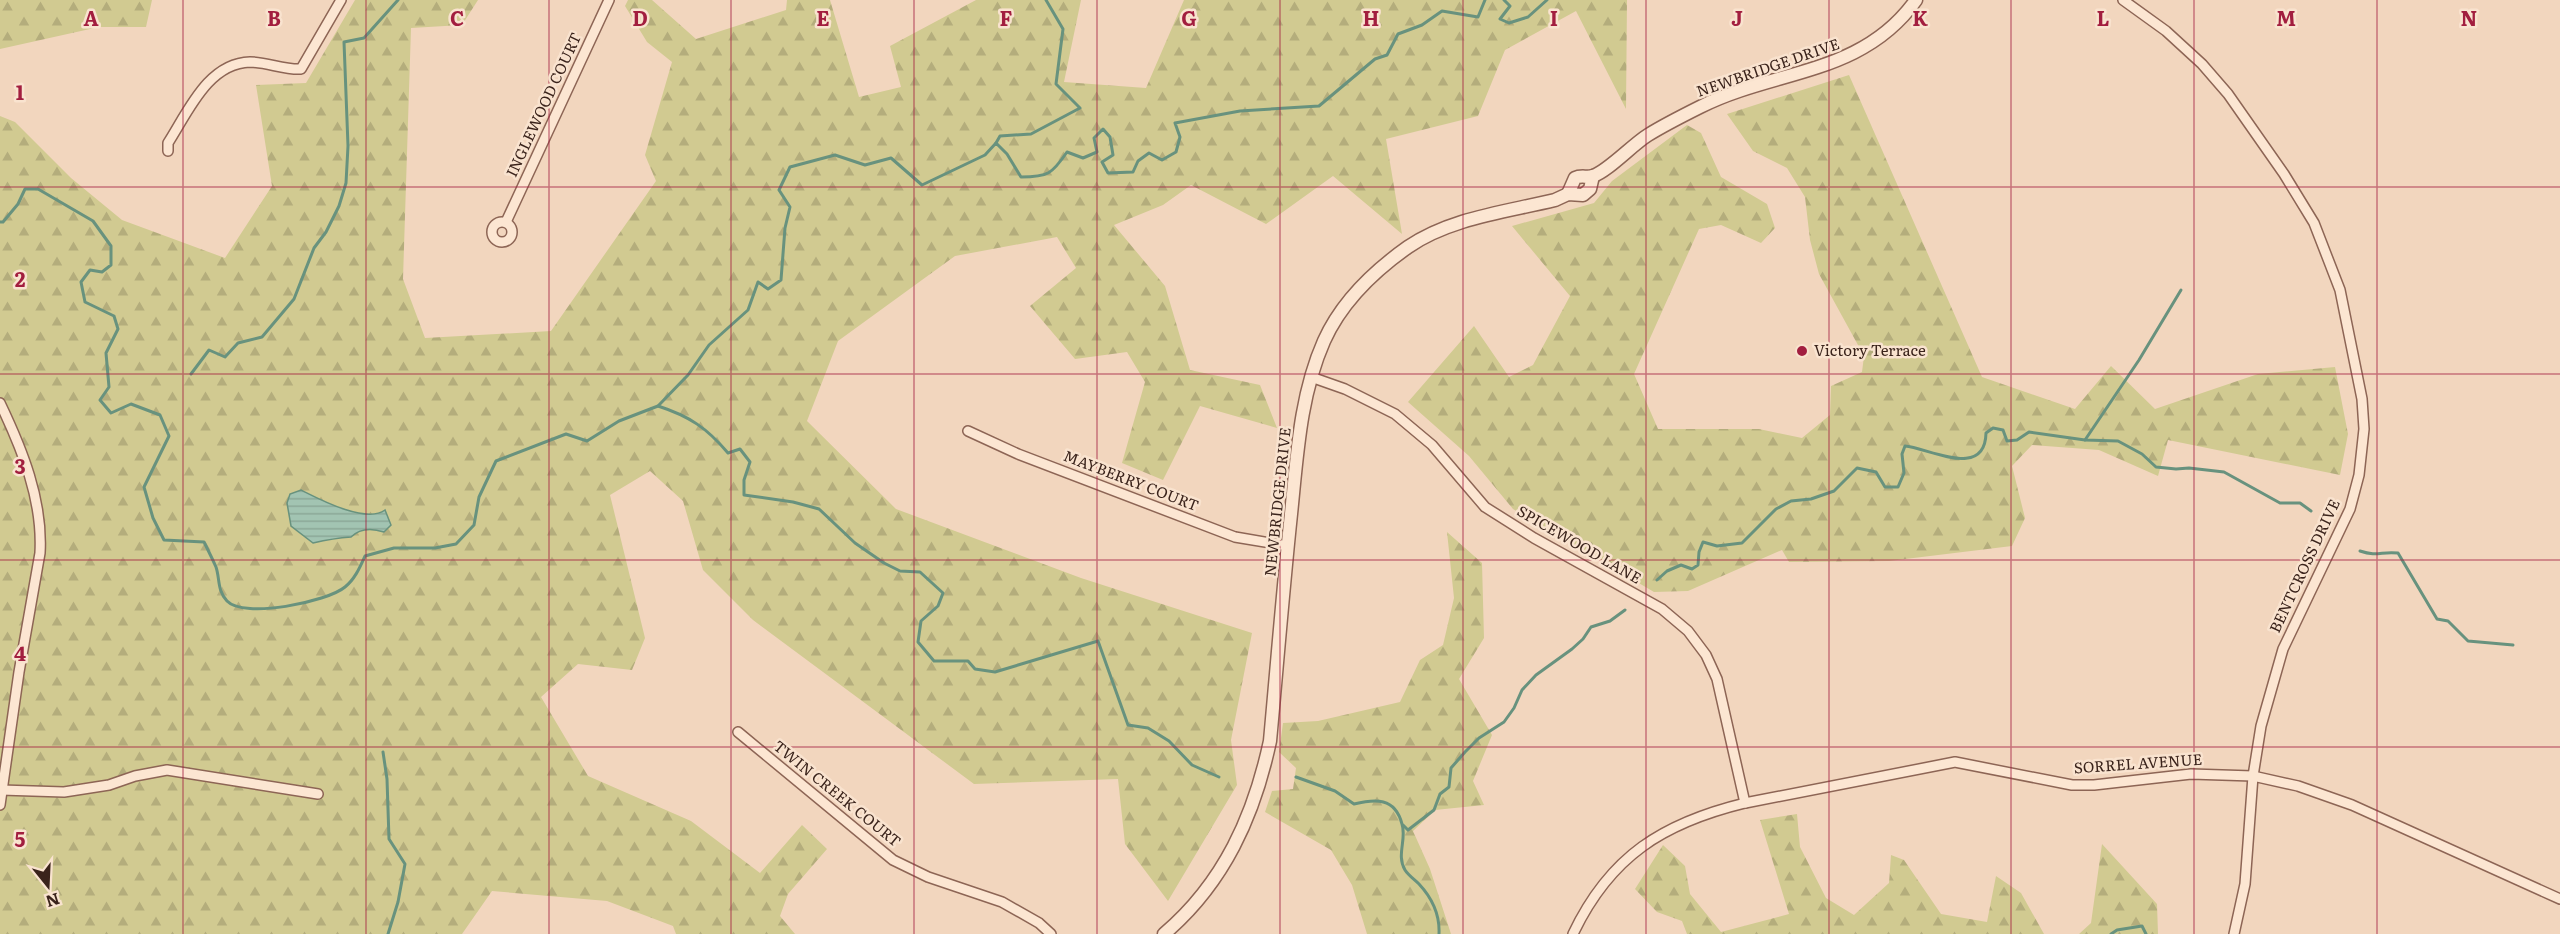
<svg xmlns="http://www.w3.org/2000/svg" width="2560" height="934" font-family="Literata,serif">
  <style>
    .forest { fill: url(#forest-firs) }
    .water { fill: url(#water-rules); stroke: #68927e; stroke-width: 1.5 }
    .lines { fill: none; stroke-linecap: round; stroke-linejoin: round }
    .stream { stroke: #68927e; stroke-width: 3 }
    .minor-casing { stroke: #8d6555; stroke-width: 12 }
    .tertiary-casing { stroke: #8d6555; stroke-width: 15 }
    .minor { stroke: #fce6d2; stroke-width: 9 }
    .tertiary { stroke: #fce6d2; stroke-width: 12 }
    .grid { fill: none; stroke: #a21e3f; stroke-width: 1.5; stroke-opacity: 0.55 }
    .poi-dot { fill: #a21e3f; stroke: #f9e3cf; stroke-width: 2 }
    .labels { text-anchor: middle; stroke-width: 5; stroke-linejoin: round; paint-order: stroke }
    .street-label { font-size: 15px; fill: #3a231b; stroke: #f9e3cf }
    .poi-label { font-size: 15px; fill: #3a231b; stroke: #f9e3cf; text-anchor: start }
    .grid-label { font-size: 20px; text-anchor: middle; font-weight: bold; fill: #a21e3f; stroke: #f9e3cf; stroke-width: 5; stroke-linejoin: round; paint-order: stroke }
  </style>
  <defs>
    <pattern id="forest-firs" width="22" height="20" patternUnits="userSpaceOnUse" patternTransform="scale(1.5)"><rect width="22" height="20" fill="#d1ca91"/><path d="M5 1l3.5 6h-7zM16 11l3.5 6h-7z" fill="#b4ad7c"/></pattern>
    <pattern id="water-rules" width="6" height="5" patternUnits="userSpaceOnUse" patternTransform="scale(1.5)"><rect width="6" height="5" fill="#a2c4b2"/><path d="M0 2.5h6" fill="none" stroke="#8ca898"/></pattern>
  </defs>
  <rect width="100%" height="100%" fill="#f2d6be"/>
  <g class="forest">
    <polygon points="0,0 152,0 146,27 99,27 0,49"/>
    <polygon points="355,0 478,0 462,25 411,28 403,279 425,338 551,331 656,181 645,155 672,62 647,42 625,6 628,0 652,0 696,39 786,10 787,0 830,0 859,97 901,87 890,46 976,0 1081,0 1064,82 1146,88 1184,0 1627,0 1626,109 1576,11 1505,50 1478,116 1386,139 1402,234 1333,176 1266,224 1191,185 1163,205 1114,225 1165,286 1190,370 1260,385 1277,428 1200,406 1163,480 1122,463 1145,382 1127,352 1075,359 1030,306 1076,268 1057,237 955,256 838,341 807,421 896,509 1081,578 1252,633 1231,740 1237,785 1168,901 1125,844 1118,779 974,784 753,620 703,570 683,501 650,471 610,495 645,638 632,670 578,664 541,697 588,776 691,821 760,873 802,825 827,849 788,894 780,916 795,934 676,934 673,926 607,901 492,891 462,934 0,934 0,116 15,122 71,178 122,220 225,258 272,186 256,85 306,83"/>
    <polygon points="1849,75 1982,377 2075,409 2111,366 2155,409 2258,374 2335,367 2348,434 2340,475 2168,440 2158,476 2099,450 2032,445 2012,466 2025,518 2012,546 1889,561 1789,562 1782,550 1688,591 1654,592 1513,509 1469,456 1408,402 1474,326 1509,377 1533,365 1570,296 1512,226 1594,203 1612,181 1687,125 1701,133 1721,177 1767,204 1775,228 1761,243 1721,225 1699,229 1634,374 1658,429 1759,429 1802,438 1830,415 1831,386 1862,372 1864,356 1819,274 1810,240 1805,197 1787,168 1753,151 1727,114"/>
    <polygon points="1447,532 1482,563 1484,638 1459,679 1492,735 1473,781 1484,805 1435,810 1413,831 1430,869 1451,934 1367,934 1352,885 1331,850 1265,812 1272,791 1293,789 1296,768 1279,752 1283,723 1318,721 1400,702 1420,660 1443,645 1454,598"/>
    <polygon points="1797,814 1800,847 1826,898 1854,915 1889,883 1891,855 1904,860 1941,914 1987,922 1996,876 2021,893 2044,934 1687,934 1682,921 1657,912 1635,889 1663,845 1685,866 1690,894 1721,932 1789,914 1760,820"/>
    <polygon points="2102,844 2157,904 2158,934 2079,934 2091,923"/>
  </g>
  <path class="water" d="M 301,490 C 319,499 366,524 385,510 L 391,525 L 384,532 C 372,528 360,528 351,537 C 337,538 326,540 313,543 L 291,526 L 287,503 L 290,494 Z"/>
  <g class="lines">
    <g class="stream">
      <polyline points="1504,0 1510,6 1500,19 1509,23 1528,17 1547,0"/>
      <polyline points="996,143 1000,136 1031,134 1080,108 1056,84 1063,29 1046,0"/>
      <path d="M 0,222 L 3,222 L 18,204 L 25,189 L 38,189 L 93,221 L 111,246 L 111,265 L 102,272 L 90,270 L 81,282 L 85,302 L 114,316 L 118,329 L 106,353 L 109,387 L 100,400 L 111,413 L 131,404 L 160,415 L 169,436 L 144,487 L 153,518 L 164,540 L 204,542 C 208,550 212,558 216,567 C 220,579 217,590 227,601 C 244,619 327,602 345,587 C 355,579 360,567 365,556 L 394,548 L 435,548 L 456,544 L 474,525 L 479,497 L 496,461 L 566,434 L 587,441 L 619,421 L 658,406 L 688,375 L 709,345 L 748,310 L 758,282 L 768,289 L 781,280 L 785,228 L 790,207 L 779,190 L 790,167 L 835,155 L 865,165 L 891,158 L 922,185 L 985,155 L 996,143 L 1007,154 L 1021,177 C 1048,177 1052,174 1067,152 L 1083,158 L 1097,152 L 1094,138 L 1103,129 L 1110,137 L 1113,155 L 1102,162 L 1108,173 L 1133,172 L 1138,161 L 1149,153 L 1162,160 L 1176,152 L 1180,137 L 1175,123 L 1240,111 L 1319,106 L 1375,59 L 1387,55 L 1398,34 L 1422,25 L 1442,11 L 1478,17 L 1485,0"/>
      <polyline points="191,374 209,350 225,357 238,343 262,337 294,299 314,248 326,232 339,206 346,183 348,146 344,42 364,38 398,0"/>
      <path d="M 658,406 C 689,416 707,428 728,453 L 740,449 L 750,462 L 744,480 L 744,495 L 793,502 L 819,509 L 855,543 L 884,563 L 900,571 L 920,572 L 943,593 L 938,606 L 921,621 L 918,642 L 934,661 L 968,661 L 975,669 L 995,672 L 1098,641 L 1128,725 L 1148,728 L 1169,741 L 1192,765 L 1219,777"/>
      <polyline points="2085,440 2139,360 2181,290"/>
      <path d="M 2360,551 C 2378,557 2381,551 2398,553 L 2437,619 L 2448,621 L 2468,641 L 2513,645"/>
      <path d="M 1657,580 L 1667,571 L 1681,565 L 1692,569 L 1698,565 L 1699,552 L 1703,542 L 1717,546 L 1742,543 L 1776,509 L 1791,501 L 1811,499 L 1834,491 L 1857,468 L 1876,472 L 1885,487 L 1898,487 L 1904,473 L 1902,454 L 1905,446 C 1929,448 1985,480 1986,433 L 1993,428 L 2003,430 L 2007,441 L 2017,440 L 2029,432 L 2085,440 L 2118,441 L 2142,454 L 2156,467 L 2176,469 L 2189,468 L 2224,472 L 2280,503 L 2300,503 L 2311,511"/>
      <polyline points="383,752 387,779 389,839 405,864 398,902 388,934"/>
      <path d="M 1296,777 L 1335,791 L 1354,804 C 1375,799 1395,797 1402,824 C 1407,839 1396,855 1405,870 C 1408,875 1415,880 1419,884 C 1432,898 1440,914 1439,934"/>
      <polyline points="1403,825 1408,830 1434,810 1440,794 1449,787 1451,768 1465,752 1479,738 1504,722 1514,708 1522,690 1536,675 1572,649 1583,639 1591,627 1610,621 1625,610"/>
      <polyline points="2111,934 2117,930 2142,926 2146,934"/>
    </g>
    <g class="minor-casing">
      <g id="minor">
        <polyline points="2123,0 2166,31 2202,64 2228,94 2284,174 2314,223 2340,290 2362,399 2364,429 2359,475 2350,509 2283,649 2261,726 2253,776 2245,884 2234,934"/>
        <path d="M 168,151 L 168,143 C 188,112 208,63 250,62 C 267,62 284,70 301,69 L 341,0"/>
        <circle cx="502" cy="232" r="10"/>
        <polyline points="506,222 609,0"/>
        <polyline points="1311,377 1345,389 1395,414 1432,445 1485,507 1534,538 1662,609 1688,631 1706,655 1717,679 1745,803"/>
        <path d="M 0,403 C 22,449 43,500 40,553 L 19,672 L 0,805"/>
        <polyline points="968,431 1018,454 1235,537 1288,546"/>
        <polyline points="738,732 893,860 928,877 1002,902 1039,923 1051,934"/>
        <polyline points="1,790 64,792 109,785 135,776 167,770 318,794"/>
        <path d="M 1573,934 C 1610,856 1663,823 1745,803 L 1955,762 L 2072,785 L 2094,785 L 2191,774 L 2253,776 L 2298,786 L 2352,805 L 2560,899"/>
      </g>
    </g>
    <g class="tertiary-casing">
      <g id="tertiary">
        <path d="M 1568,194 L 1575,178 C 1581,175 1587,178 1593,176 C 1608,171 1632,145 1648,135 C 1664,125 1682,116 1700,107 C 1775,69 1862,76 1916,0"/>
        <path d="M 1164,934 C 1224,883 1254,816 1270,741 C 1277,665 1283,590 1291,514 C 1297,456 1300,395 1324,341 C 1341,303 1374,271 1408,247 C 1450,218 1506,212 1555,200 L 1568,194 L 1583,195 L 1590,189 L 1593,176"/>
      </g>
    </g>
    <use href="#minor" class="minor"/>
    <use href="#tertiary" class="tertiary"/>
  </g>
  <path class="grid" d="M 183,0 L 183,934M 366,0 L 366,934M 549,0 L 549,934M 731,0 L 731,934M 914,0 L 914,934M 1097,0 L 1097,934M 1280,0 L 1280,934M 1463,0 L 1463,934M 1646,0 L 1646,934M 1829,0 L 1829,934M 2011,0 L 2011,934M 2194,0 L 2194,934M 2377,0 L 2377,934M 0,187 L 2560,187M 0,374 L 2560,374M 0,560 L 2560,560M 0,747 L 2560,747"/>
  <circle class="poi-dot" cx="1802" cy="351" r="6"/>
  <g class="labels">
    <g class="street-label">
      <text transform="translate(1768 68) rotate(-19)" y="5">NEWBRIDGE DRIVE</text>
      <text transform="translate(544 105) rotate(-65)" y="5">INGLEWOOD COURT</text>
      <text transform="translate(1131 481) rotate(21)" y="5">MAYBERRY COURT</text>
      <text transform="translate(1278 502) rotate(-84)" y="5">NEWBRIDGE DRIVE</text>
      <text transform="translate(1579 545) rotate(30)" y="5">SPICEWOOD LANE</text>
      <text transform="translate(2305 566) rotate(-65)" y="5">BENTCROSS DRIVE</text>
      <text transform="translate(2138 764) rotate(-4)" y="5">SORREL AVENUE</text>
      <text transform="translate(837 794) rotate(39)" y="5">TWIN CREEK COURT</text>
    </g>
    <g class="poi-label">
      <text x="1814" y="356">Victory Terrace</text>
    </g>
  </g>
  <g class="grid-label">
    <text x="91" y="26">A</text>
    <text x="274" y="26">B</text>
    <text x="457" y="26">C</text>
    <text x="640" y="26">D</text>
    <text x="823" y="26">E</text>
    <text x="1006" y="26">F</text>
    <text x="1189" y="26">G</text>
    <text x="1371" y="26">H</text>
    <text x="1554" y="26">I</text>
    <text x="1737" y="26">J</text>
    <text x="1920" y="26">K</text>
    <text x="2103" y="26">L</text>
    <text x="2286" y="26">M</text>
    <text x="2469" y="26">N</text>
    <text x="20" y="100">1</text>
    <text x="20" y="287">2</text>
    <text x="20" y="474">3</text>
    <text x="20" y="661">4</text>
    <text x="20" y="847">5</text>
  </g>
  <g transform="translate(48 886) rotate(162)" stroke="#f9e3cf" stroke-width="4.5" paint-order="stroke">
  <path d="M0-4.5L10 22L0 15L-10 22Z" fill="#3a231b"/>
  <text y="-9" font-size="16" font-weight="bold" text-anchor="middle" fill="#3a231b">N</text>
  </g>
</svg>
